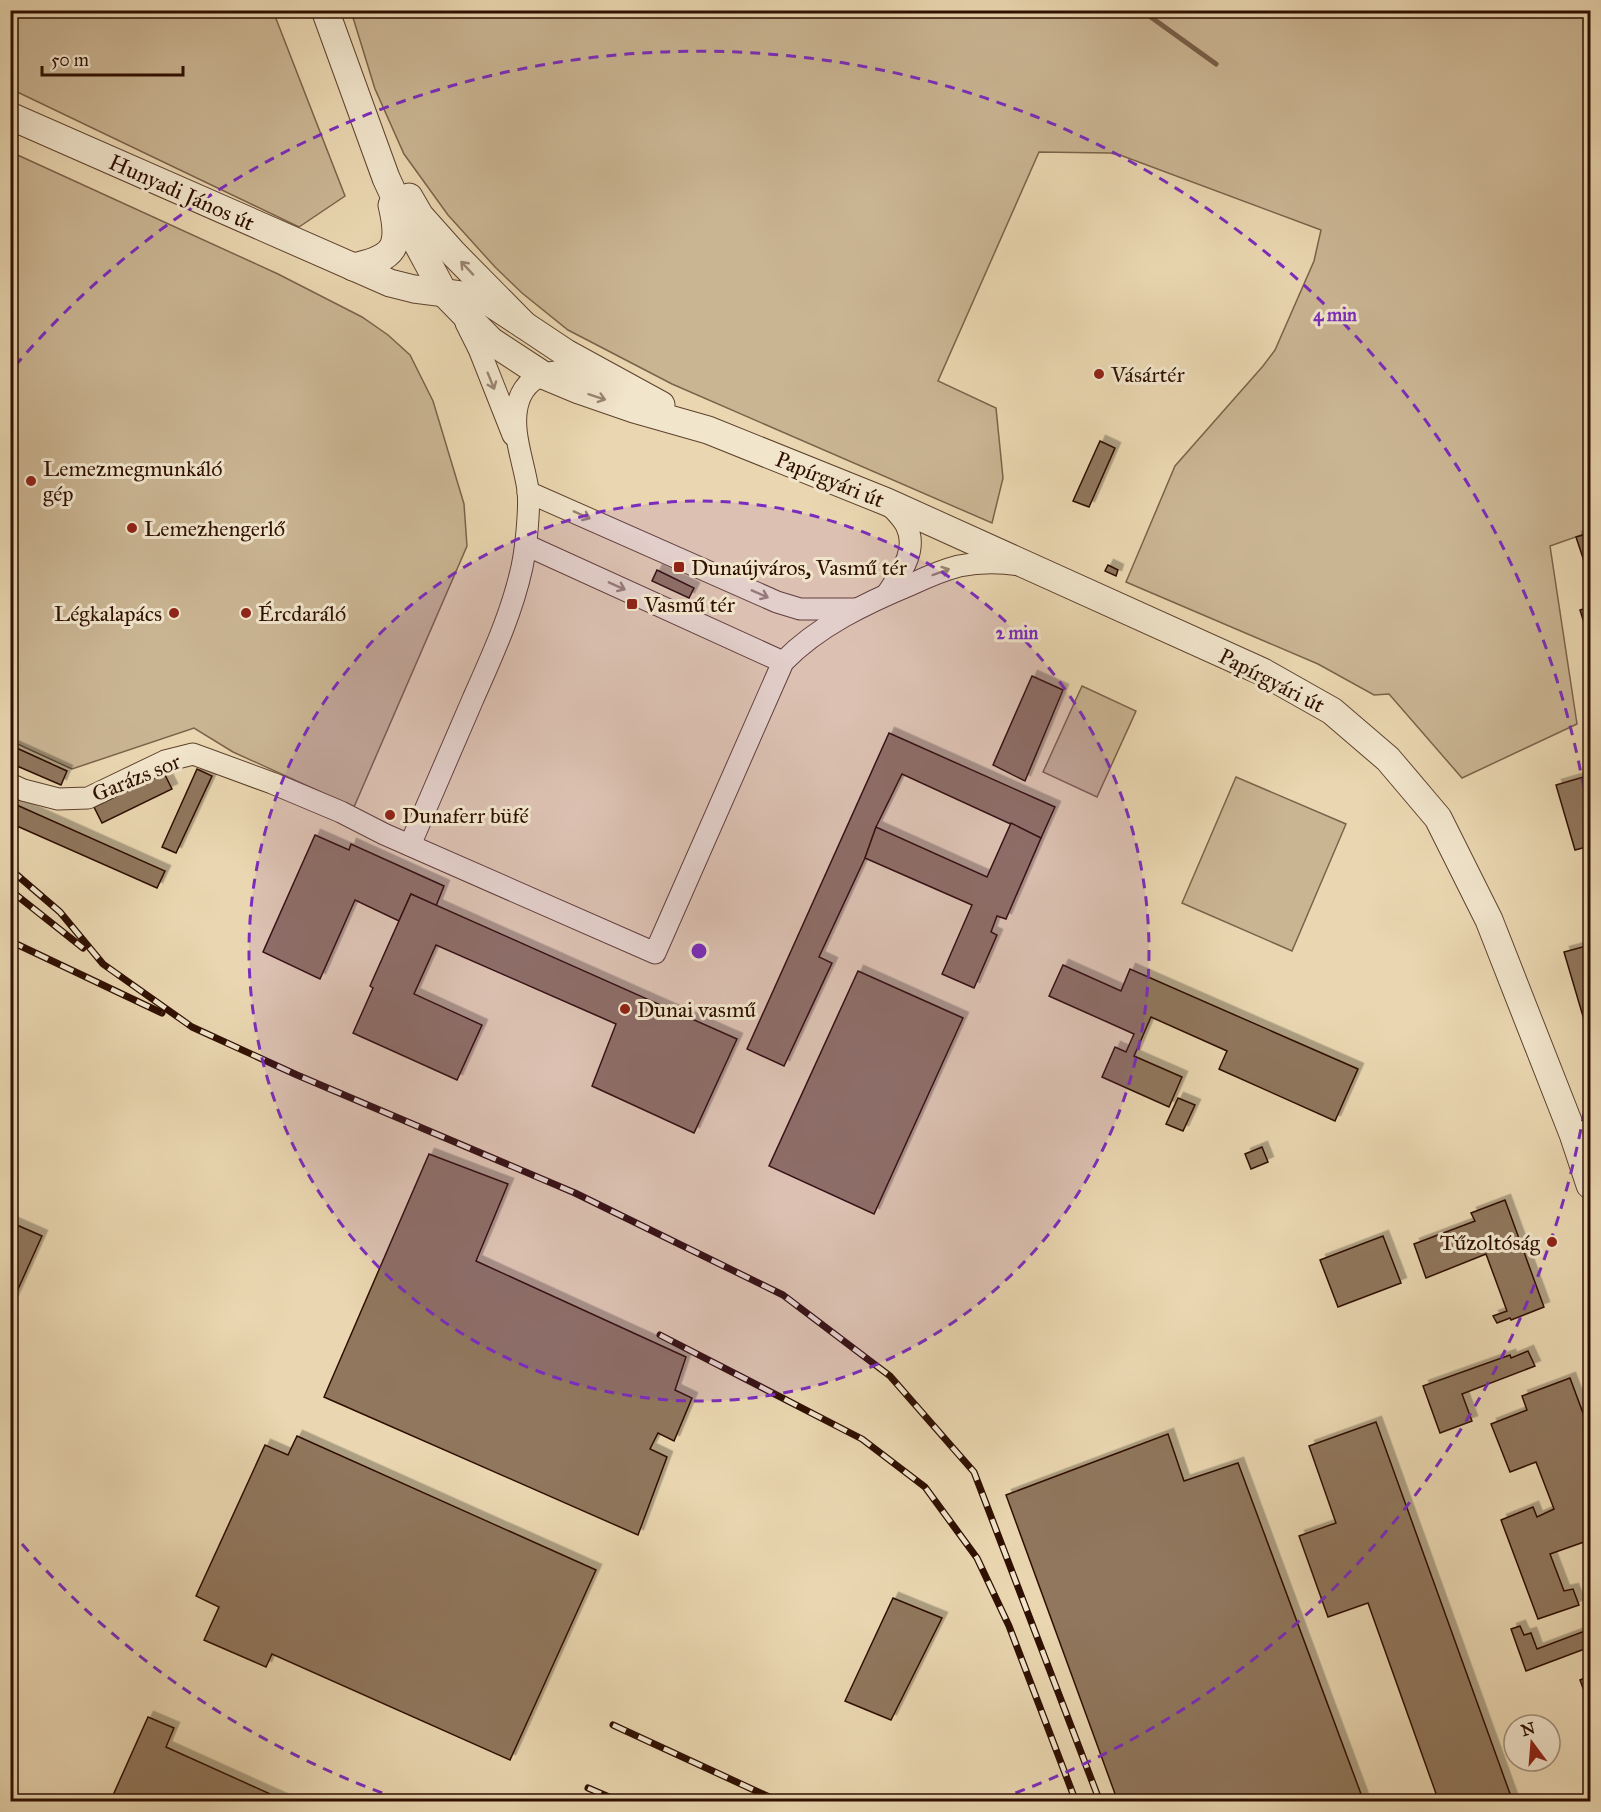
<svg xmlns="http://www.w3.org/2000/svg" width="1601" height="1812" font-family="'IM FELL Great Primer',serif">
  <style>
    .green { fill: #cab593; stroke: #7c624a; stroke-width: 1.5 }
    .lines { fill: none; stroke-linecap: round; stroke-linejoin: round }
    .stream { stroke: #795e47; stroke-width: 5 }
    .building { fill: #90775d; stroke: #2f0f01; stroke-width: 1.5; filter: url(#shadow) }
    .minor-casing { stroke: #5e412d; stroke-width: 23 }
    .tertiary-casing { stroke: #5e412d; stroke-width: 29 }
    .minor { stroke: #f1e5cc; stroke-width: 21 }
    .tertiary { stroke: #f1e5cc; stroke-width: 27 }
    .rail-casing { stroke: #2f0f01; stroke-width: 7 }
    .rail { stroke: #f1e5cc; stroke-width: 4.5; stroke-dasharray: 14; stroke-linecap: butt }
    .oneway { stroke: #9a8571 }
    .ring { fill: none; stroke: #7b2cbf; stroke-width: 3; stroke-dasharray: 10 8 }
    .poi-dot { fill: #8f2418; stroke: #f1e5cc; stroke-width: 2 }
    .labels { text-anchor: middle; stroke-width: 6; stroke-linejoin: round; paint-order: stroke }
    .street-label { font-size: 22px; fill: #2f0f01; stroke: #f1e5cc }
    .poi-label { font-size: 22px; fill: #2f0f01; stroke: #f1e5cc; text-anchor: start }
    .centre { fill: #7b2cbf; stroke: #f1e5cc; stroke-width: 3 }
    .ring-label { font-size: 18px; text-anchor: middle; font-weight: bold; fill: #7b2cbf; stroke: #f1e5cc; stroke-width: 6; stroke-linejoin: round; paint-order: stroke }
  </style>
  <defs>
    <filter id="shadow"><feDropShadow dx="5.5" dy="-5.5" stdDeviation="0" flood-color="#0004"/></filter>
  </defs>
  <rect width="100%" height="100%" fill="#ead7b1"/>
  <filter id="stains"><feTurbulence type="fractalNoise" baseFrequency=".00333" numOctaves="4"/><feColorMatrix values="0 0 0 0 .2 0 0 0 0 .09 0 0 0 0 .02 0 0 0 .5 -.17"/></filter>
  <radialGradient id="worn" r=".72"><stop offset=".6" stop-color="#630" stop-opacity="0"/><stop offset="1" stop-color="#630" stop-opacity=".3"/></radialGradient>
  <g class="green">
    <polygon points="10,11 273,11 345,196 299,227 11,89"/>
    <polygon points="351,11 1590,11 1590,532 1550,546 1577,724 1462,778 1389,694 1374,695 1318,664 1126,582 1175,466 1263,366 1275,350 1314,261 1321,230 1120,155 1110,153 1039,152 938,381 996,408 1003,478 992,523 672,384 568,330 522,293 495,267 448,215 404,154 375,89"/>
    <polygon points="11,152 278,274 362,317 388,335 410,355 433,401 464,504 467,546 354,807 233,752 194,728 72,769 11,741"/>
    <polygon points="1082,686 1136,711 1097,797 1043,772"/>
    <polygon points="1236,777 1346,824 1292,951 1182,903"/>
  </g>
  <g class="lines">
    <polyline class="stream" points="1141,10 1216,64"/>
  </g>
  <g class="building">
    <polygon points="1100,441 1115,448 1089,507 1073,501"/>
    <polygon points="1590,533 1590,562 1585,564 1576,537"/>
    <polygon points="1108,565 1118,570 1116,576 1105,571"/>
    <polygon points="657,570 694,588 689,598 652,581"/>
    <polygon points="1590,607 1590,642 1580,610"/>
    <polygon points="1032,676 1063,690 1025,781 993,765"/>
    <polygon points="889,733 1055,807 1041,838 902,774 876,827 865,858 819,957 832,963 784,1066 747,1049"/>
    <polygon points="10,745 67,771 61,785 10,763"/>
    <polygon points="197,769 212,776 176,853 162,847"/>
    <polygon points="164,773 172,789 102,823 94,807"/>
    <polygon points="1587,776 1590,786 1590,846 1575,850 1556,785"/>
    <polygon points="10,802 165,871 157,888 10,823"/>
    <polygon points="1011,823 1041,838 1006,919 997,916 991,932 997,935 974,988 942,974 972,905 865,858 876,827 987,877"/>
    <polygon points="315,835 349,850 351,844 444,886 436,906 411,894 399,921 355,900 320,979 263,952"/>
    <polygon points="411,894 737,1039 694,1133 592,1086 616,1024 436,945 414,994 482,1025 457,1080 353,1033 373,988 370,986"/>
    <polygon points="1590,945 1590,1040 1564,952"/>
    <polygon points="1063,965 1121,991 1130,969 1358,1069 1335,1121 1219,1069 1227,1051 1151,1017 1134,1056 1182,1077 1169,1107 1102,1077 1115,1047 1126,1052 1134,1034 1049,996"/>
    <polygon points="858,971 963,1018 874,1214 769,1166"/>
    <polygon points="1178,1098 1195,1105 1183,1131 1166,1124"/>
    <polygon points="1262,1147 1268,1162 1251,1169 1245,1154"/>
    <polygon points="429,1154 508,1184 476,1261 686,1357 675,1390 692,1398 674,1441 658,1433 650,1449 667,1457 638,1535 324,1397"/>
    <polygon points="1505,1200 1544,1307 1511,1320 1510,1318 1497,1323 1493,1316 1507,1311 1486,1254 1426,1278 1414,1244 1475,1221 1471,1213"/>
    <polygon points="10,1222 42,1236 10,1307"/>
    <polygon points="1383,1236 1401,1283 1338,1307 1320,1260"/>
    <polygon points="1528,1351 1535,1366 1462,1394 1472,1421 1440,1433 1423,1386 1510,1355 1511,1358"/>
    <polygon points="1570,1378 1590,1432 1590,1559 1584,1542 1550,1554 1564,1591 1573,1589 1579,1605 1538,1619 1501,1520 1533,1507 1537,1517 1554,1509 1536,1462 1510,1472 1491,1424 1527,1410 1522,1396"/>
    <polygon points="1376,1422 1513,1802 1439,1802 1368,1603 1328,1617 1299,1536 1336,1523 1309,1446"/>
    <polygon points="1168,1434 1184,1481 1238,1463 1364,1802 1118,1802 1006,1495"/>
    <polygon points="297,1436 596,1570 510,1760 272,1654 266,1667 204,1640 219,1607 196,1596 265,1445 288,1455"/>
    <polygon points="893,1598 942,1618 891,1720 845,1701"/>
    <polygon points="1520,1626 1524,1635 1531,1633 1537,1649 1590,1629 1590,1647 1526,1671 1511,1629"/>
    <polygon points="1590,1676 1590,1701 1588,1702 1580,1680"/>
    <polygon points="148,1717 174,1728 166,1747 288,1802 110,1802"/>
  </g>
  <g class="lines">
    <g class="minor-casing">
      <g id="minor">
        <polyline points="466,323 479,349 513,435"/>
        <polyline points="528,492 777,602 800,609 855,609"/>
        <polyline points="526,545 783,662"/>
        <path d="M 887,594 C 900,574 919,550 906,525 C 902,517 894,510 888,503"/>
        <path d="M 10,784 L 23,790 L 58,799 L 88,798 L 165,761 L 193,754 L 272,783 L 341,812 L 384,834 L 655,953 L 783,662 C 818,626 866,603 912,584 C 927,577 943,570 959,566 C 979,562 1000,562 1019,565"/>
        <path d="M 410,845 C 431,796 452,748 473,699 C 492,656 512,613 522,567 C 526,548 530,508 528,490 C 524,461 509,428 519,400 C 530,367 571,367 597,377"/>
      </g>
    </g>
    <g class="tertiary-casing">
      <g id="tertiary">
        <polyline points="325,10 386,178 409,228 444,293 491,341 543,375 579,390 634,409 708,430 887,502 1263,672 1332,711 1388,759 1438,818 1489,920 1573,1134 1590,1185"/>
        <polyline points="10,116 390,283 414,289 477,297 492,304 524,325"/>
        <polyline points="409,197 420,216 453,253 524,325 566,353 661,405"/>
        <path d="M 353,267 C 395,258 402,247 392,205"/>
      </g>
    </g>
    <use href="#minor" class="minor"/>
    <use href="#tertiary" class="tertiary"/>
    <g class="rail-casing">
      <g id="rail">
        <polyline points="10,869 60,912 103,964 192,1027 297,1075 575,1193 783,1295 890,1376 974,1472 1100,1802"/>
        <polyline points="10,890 83,948"/>
        <polyline points="10,941 162,1013"/>
        <polyline points="660,1335 862,1439 925,1487 977,1558 1009,1626 1076,1802"/>
        <polyline points="613,1725 780,1802"/>
        <polyline points="588,1788 621,1802"/>
      </g>
    </g>
    <use href="#rail" class="rail"/>
  </g>
  <defs><path id="oneway-shaft" d="M-6 0H5M1.5-3L5.5 0L1.5 3" fill="none" stroke-width="1.6" stroke-linecap="round" stroke-linejoin="round" transform="scale(1.5)"/></defs>
  <g class="oneway">
    <use href="#oneway-shaft" transform="translate(467 268) rotate(-133)"/>
    <use href="#oneway-shaft" transform="translate(491 381) rotate(68)"/>
    <use href="#oneway-shaft" transform="translate(597 397) rotate(18)"/>
    <use href="#oneway-shaft" transform="translate(582 515) rotate(24)"/>
    <use href="#oneway-shaft" transform="translate(941 572) rotate(-20)"/>
    <use href="#oneway-shaft" transform="translate(617 586) rotate(24)"/>
    <use href="#oneway-shaft" transform="translate(760 594) rotate(24)"/>
  </g>
  <circle cx="699" cy="951" r="450" fill="#7b2cbf" fill-opacity=".12"/>
  <g class="ring">
    <circle cx="699" cy="951" r="450"/>
    <path d="M1590 1076A900 900 0 0 1 999 1799M399 1799A900 900 0 0 1 15 1536M15 366A900 900 0 0 1 1590 826"/>
  </g>
  <g class="poi-dot">
    <circle cx="1099" cy="374" r="6"/>
    <circle cx="31" cy="481" r="6"/>
    <circle cx="132" cy="528" r="6"/>
    <rect x="673" y="561" width="12" height="12" rx="3"/>
    <rect x="626" y="598" width="12" height="12" rx="3"/>
    <circle cx="174" cy="613" r="6"/>
    <circle cx="246" cy="613" r="6"/>
    <circle cx="390" cy="815" r="6"/>
    <circle cx="625" cy="1009" r="6"/>
    <circle cx="1552" cy="1242" r="6"/>
  </g>
  <g class="labels">
    <g class="street-label">
      <text transform="translate(182 192) rotate(24)" y="8">Hunyadi János út</text>
      <text transform="translate(830 479) rotate(22)" y="8">Papírgyári út</text>
      <text transform="translate(1272 680) rotate(27)" y="8">Papírgyári út</text>
      <text transform="translate(136 777) rotate(-22)" y="8">Garázs sor</text>
    </g>
    <g class="poi-label">
      <text x="1111" y="382">Vásártér</text>
      <text x="43" y="476">Lemezmegmunkáló<tspan x="43" dy="25">gép</tspan></text>
      <text x="144" y="536">Lemezhengerlő</text>
      <text x="691" y="575">Dunaújváros, Vasmű tér</text>
      <text x="644" y="612">Vasmű tér</text>
      <text x="162" y="621" text-anchor="end">Légkalapács</text>
      <text x="258" y="621">Ércdaráló</text>
      <text x="402" y="823">Dunaferr büfé</text>
      <text x="637" y="1017">Dunai vasmű</text>
      <text x="1540" y="1250" text-anchor="end">Tűzoltóság</text>
    </g>
  </g>
  <circle cx="699" cy="951" r="9" class="centre"/>
  <g class="ring-label">
    <text x="1335" y="321">4 min</text>
    <text x="1017" y="639">2 min</text>
  </g>
  <rect width="1601" height="1812" fill="none" stroke="#ead7b1" stroke-width="36"/>
  <rect x="12" y="12" width="1577" height="1788" fill="none" stroke="#2f0f01" stroke-width="3"/>
  <rect x="18" y="18" width="1565" height="1776" fill="none" stroke="#2f0f01" stroke-width="1.5"/>
  <g transform="translate(1532 1743) rotate(344)"><circle r="28" fill="#f1e5cc" stroke="#a38f7b" stroke-width="1.5"/>
  <path d="M0-4.5L10 22L0 15L-10 22Z" fill="#8f2418"/>
  <text y="-9" font-size="16" font-weight="bold" text-anchor="middle" fill="#2f0f01">N</text>
  </g>
  <path d="M42 66v9h141v-9" fill="none" stroke="#2f0f01" stroke-width="3"/>
  <text x="51" y="66" font-size="18" fill="#2f0f01" stroke="#f1e5cc" stroke-width="4.5" paint-order="stroke">50 m</text>
  <rect width="100%" height="100%" filter="url(#stains)"/>
  <rect width="100%" height="100%" fill="url(#worn)"/>
</svg>
